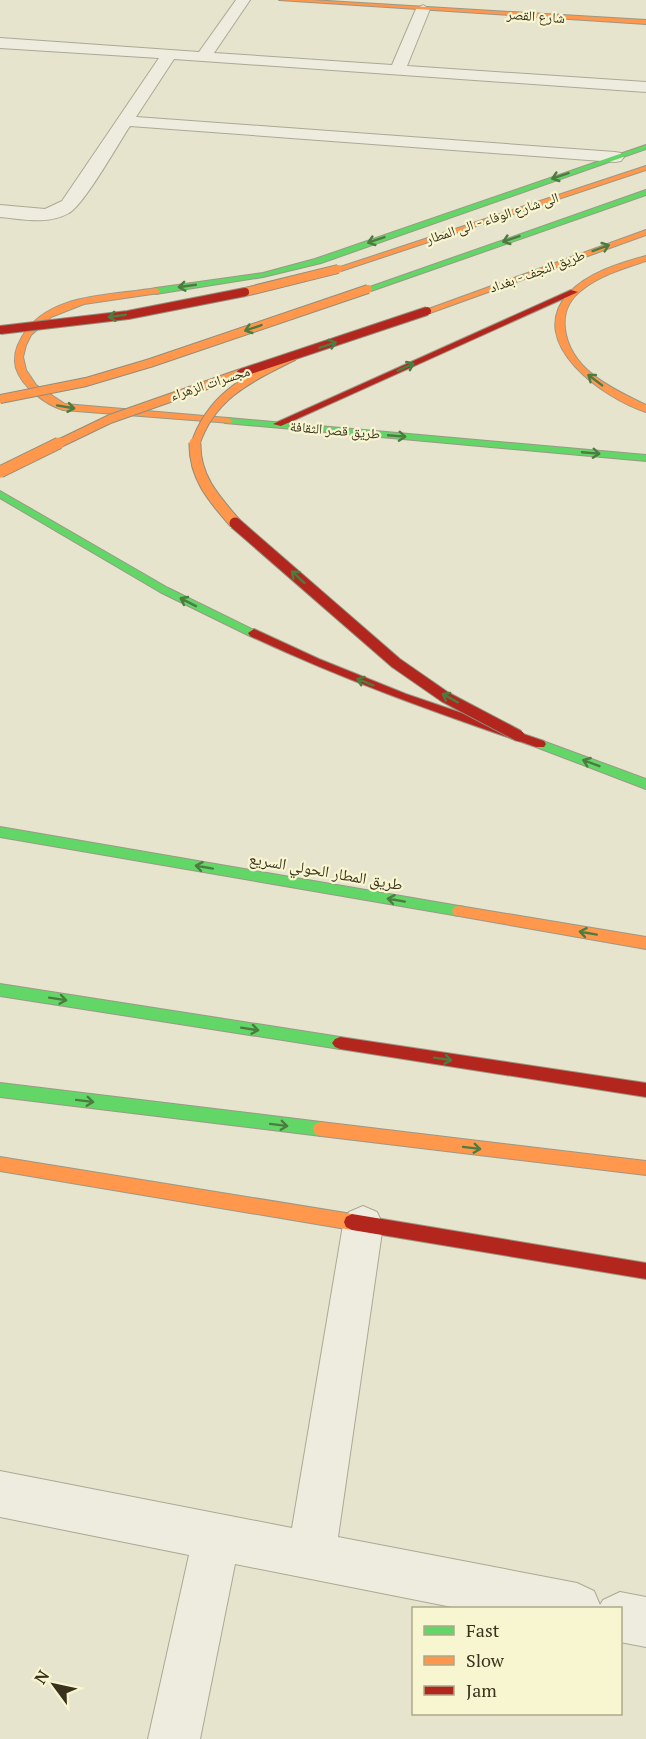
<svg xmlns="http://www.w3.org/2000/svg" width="646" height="1739" font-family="'PT Serif','Noto Naskh Arabic',serif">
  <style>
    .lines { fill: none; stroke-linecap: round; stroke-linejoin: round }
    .street-casing { stroke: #aba895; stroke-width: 2 }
    .fast-casing { stroke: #9b9886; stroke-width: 2 }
    .slow-casing { stroke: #9b9886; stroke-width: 2 }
    .jam-casing { stroke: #9b9886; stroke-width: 2 }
    .street { fill: #eeecde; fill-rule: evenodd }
    .fast { fill: #63d668; fill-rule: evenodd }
    .slow { fill: #ff974d; fill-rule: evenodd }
    .jam { fill: #b3261e; fill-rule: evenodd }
    .slow-bridge-far1-casing { stroke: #908d7c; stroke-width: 10; stroke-linecap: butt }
    .slow-bridge-casing { stroke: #908d7c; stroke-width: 13; stroke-linecap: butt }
    .jam-bridge-far1-casing { stroke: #908d7c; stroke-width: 10; stroke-linecap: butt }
    .jam-bridge-casing { stroke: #908d7c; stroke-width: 13; stroke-linecap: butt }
    .slow-bridge-far1 { stroke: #ff974d; stroke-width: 8 }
    .slow-bridge { stroke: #ff974d; stroke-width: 11 }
    .jam-bridge-far1 { stroke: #b3261e; stroke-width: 8 }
    .jam-bridge { stroke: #b3261e; stroke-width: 11 }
    .oneway { stroke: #4c7c3f }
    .labels { text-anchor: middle; stroke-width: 4.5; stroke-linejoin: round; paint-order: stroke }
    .far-street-label { font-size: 14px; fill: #3a321d; stroke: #f8f6d1 }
    .street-label { font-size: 16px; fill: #3a321d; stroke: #f8f6d1 }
  </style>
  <rect width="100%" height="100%" fill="#e6e4cc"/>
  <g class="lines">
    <g class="street-casing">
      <g id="street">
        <path d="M 236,0 L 250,0 L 214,53 L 392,65 L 416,9 L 423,5 L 430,9 L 407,66 L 646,82 L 646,92 L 174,59 L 136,117 L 615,152 L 621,153 L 624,157 L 621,161 L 615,162 L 130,126 C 118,144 84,205 69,213 C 48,225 22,219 0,217 L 0,205 L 45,209 L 62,201 L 159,58 L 0,48 L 0,38 L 199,52 Z"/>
        <polygon points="363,1206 377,1212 383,1225 338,1537 577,1583 594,1591 600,1605 603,1600 620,1592 646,1597 646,1647 620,1642 620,1608 457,1608 235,1564 200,1739 148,1739 189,1555 0,1517 0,1471 292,1528 343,1225 349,1212"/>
      </g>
    </g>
    <g class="fast-casing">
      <g id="fast">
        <polygon points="646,145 646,149 321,263 263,277 156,294 152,291 156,288 263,273 315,259"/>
        <polygon points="646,190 646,195 371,291 364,289"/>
        <polygon points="228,418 646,455 646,461 225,423 223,421"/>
        <polygon points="0,491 168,588 260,633 258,636 250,636 160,592 0,498"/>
        <polygon points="540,740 646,779 646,789 536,747 534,744 536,741"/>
        <polygon points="0,827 459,906 464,907 466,911 464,915 459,916 0,837"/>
        <polygon points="0,984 340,1037 345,1039 348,1043 345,1047 340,1049 0,996"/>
        <polygon points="0,1083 321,1122 327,1124 329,1129 327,1134 321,1136 0,1097"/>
      </g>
    </g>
    <g class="slow-casing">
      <g id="slow">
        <polygon points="279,0 311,0 646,20 646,24"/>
        <polygon points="646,166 646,170 341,271 334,269"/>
        <polygon points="646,230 646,235 430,313 423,311"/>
        <path d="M 646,256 L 646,261 C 625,268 601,275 583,289 C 569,299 563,313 565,329 C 570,370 613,389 646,405 L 646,412 C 605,399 524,343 568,294 C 587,273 620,263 646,256 Z"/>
        <path d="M 156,288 L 160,291 L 159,293 L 84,304 L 51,317 L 31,335 L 26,345 L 23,357 L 26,370 L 36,385 L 65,404 L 228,418 L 233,421 L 231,423 L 63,410 C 45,404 22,387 16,368 C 13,357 16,347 22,337 C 48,292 112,296 156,288 Z"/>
        <polygon points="459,906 646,937 646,949 459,916 454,915 452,911 454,907"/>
        <polygon points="321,1122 646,1161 646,1175 321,1136 315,1134 313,1129 315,1124"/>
        <polygon points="0,1157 352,1214 358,1217 360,1222 358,1227 352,1230 0,1171"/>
      </g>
    </g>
    <g class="jam-casing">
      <g id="jam">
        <polygon points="571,290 578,292 281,426 273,424"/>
        <path d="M 254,629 L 319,659 L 406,694 L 544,741 L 546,744 L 544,747 L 536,747 C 437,713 344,680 250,636 L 248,633 Z"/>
        <polygon points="340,1037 646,1083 646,1097 340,1049 335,1047 332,1043 335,1039"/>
        <polygon points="352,1214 646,1263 646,1279 352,1230 346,1227 344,1222 346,1217"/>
      </g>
    </g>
    <use href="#street" class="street"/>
    <use href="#fast" class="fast"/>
    <use href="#slow" class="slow"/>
    <use href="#jam" class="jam"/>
    <g class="slow-bridge-far1-casing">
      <g id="slow-bridge-far1">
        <polyline points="245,292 338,269"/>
        <polyline points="0,399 86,382 150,363 368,289"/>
        <polyline points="56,445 110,419 241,373"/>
        <path d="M 195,445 C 211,395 250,378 294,356"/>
      </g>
    </g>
    <g class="slow-bridge-casing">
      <g id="slow-bridge">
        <path d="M 195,443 C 194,477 214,499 235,523"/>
        <polyline points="0,472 59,443"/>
      </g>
    </g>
    <g class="jam-bridge-far1-casing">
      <g id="jam-bridge-far1">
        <polyline points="0,330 128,315 245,292"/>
        <polyline points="241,373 427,311"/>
      </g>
    </g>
    <g class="jam-bridge-casing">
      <polyline id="jam-bridge" points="235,523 396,663 445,697 519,736"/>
    </g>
    <use href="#slow-bridge-far1" class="slow-bridge-far1"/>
    <use href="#slow-bridge" class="slow-bridge"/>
    <use href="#jam-bridge-far1" class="jam-bridge-far1"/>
    <use href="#jam-bridge" class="jam-bridge"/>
  </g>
  <defs><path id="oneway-shaft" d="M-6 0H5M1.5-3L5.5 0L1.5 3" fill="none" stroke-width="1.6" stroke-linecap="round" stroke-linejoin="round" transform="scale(1.5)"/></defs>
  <g class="oneway">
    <use href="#oneway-shaft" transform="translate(560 176) rotate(161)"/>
    <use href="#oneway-shaft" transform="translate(511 239) rotate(161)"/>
    <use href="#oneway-shaft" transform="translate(376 240) rotate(161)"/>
    <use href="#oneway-shaft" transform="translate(601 248) rotate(-20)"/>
    <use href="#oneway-shaft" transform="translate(187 286) rotate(172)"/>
    <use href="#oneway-shaft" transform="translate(117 316) rotate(172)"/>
    <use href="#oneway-shaft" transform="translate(253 328) rotate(161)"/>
    <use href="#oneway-shaft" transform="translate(328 345) rotate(-19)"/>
    <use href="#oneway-shaft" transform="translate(406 367) rotate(-24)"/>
    <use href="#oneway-shaft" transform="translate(595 380) rotate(-143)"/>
    <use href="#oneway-shaft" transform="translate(66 407) rotate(10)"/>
    <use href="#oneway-shaft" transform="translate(397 436) rotate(5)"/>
    <use href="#oneway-shaft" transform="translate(591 453) rotate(5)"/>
    <use href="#oneway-shaft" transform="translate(298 577) rotate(-138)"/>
    <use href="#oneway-shaft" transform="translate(188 602) rotate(-153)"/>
    <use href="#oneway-shaft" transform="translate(365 682) rotate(-158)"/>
    <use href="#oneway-shaft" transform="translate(450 698) rotate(-151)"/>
    <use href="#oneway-shaft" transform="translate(591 763) rotate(-159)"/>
    <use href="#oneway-shaft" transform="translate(204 867) rotate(-170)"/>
    <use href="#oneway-shaft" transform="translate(396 900) rotate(-170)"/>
    <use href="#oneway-shaft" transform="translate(588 933) rotate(-170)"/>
    <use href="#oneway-shaft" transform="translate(58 999) rotate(9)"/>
    <use href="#oneway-shaft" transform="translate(250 1029) rotate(9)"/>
    <use href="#oneway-shaft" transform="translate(443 1059) rotate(9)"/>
    <use href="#oneway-shaft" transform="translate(85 1101) rotate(7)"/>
    <use href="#oneway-shaft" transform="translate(279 1125) rotate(7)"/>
    <use href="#oneway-shaft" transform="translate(472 1148) rotate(7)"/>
  </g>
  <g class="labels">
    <g class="far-street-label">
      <text transform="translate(536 16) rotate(4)" y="5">شارع القصر</text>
      <text transform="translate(492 218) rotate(-18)" y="5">الى شارع الوفاء - الى المطار</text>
      <text transform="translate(537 271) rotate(-20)" y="5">طريق النجف - بغداد</text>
      <text transform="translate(210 383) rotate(-18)" y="5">مجسرات الزهراء</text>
      <text transform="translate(335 430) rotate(5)" y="5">طريق قصر الثقافة</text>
    </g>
    <g class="street-label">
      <text transform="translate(326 871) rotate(10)" y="6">طريق المطار الحولي السريع</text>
    </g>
  </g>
  <rect x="412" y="1607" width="210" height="108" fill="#f8f6d1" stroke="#aca889" stroke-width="1.5"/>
  <rect x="424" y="1626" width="30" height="9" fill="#63d668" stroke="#aca889" stroke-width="1.5"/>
  <text x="466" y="1637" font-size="18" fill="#3a321d">Fast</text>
  <rect x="424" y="1656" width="30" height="9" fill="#ff974d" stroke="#aca889" stroke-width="1.5"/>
  <text x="466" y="1667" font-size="18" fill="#3a321d">Slow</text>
  <rect x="424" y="1686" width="30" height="9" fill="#b3261e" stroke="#aca889" stroke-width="1.5"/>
  <text x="466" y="1697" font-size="18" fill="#3a321d">Jam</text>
  <g transform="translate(54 1685) rotate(303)" stroke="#f8f6d1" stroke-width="4.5" paint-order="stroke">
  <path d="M0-4.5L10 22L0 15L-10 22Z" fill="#3a321d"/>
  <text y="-9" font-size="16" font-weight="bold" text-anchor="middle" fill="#3a321d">N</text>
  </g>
</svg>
